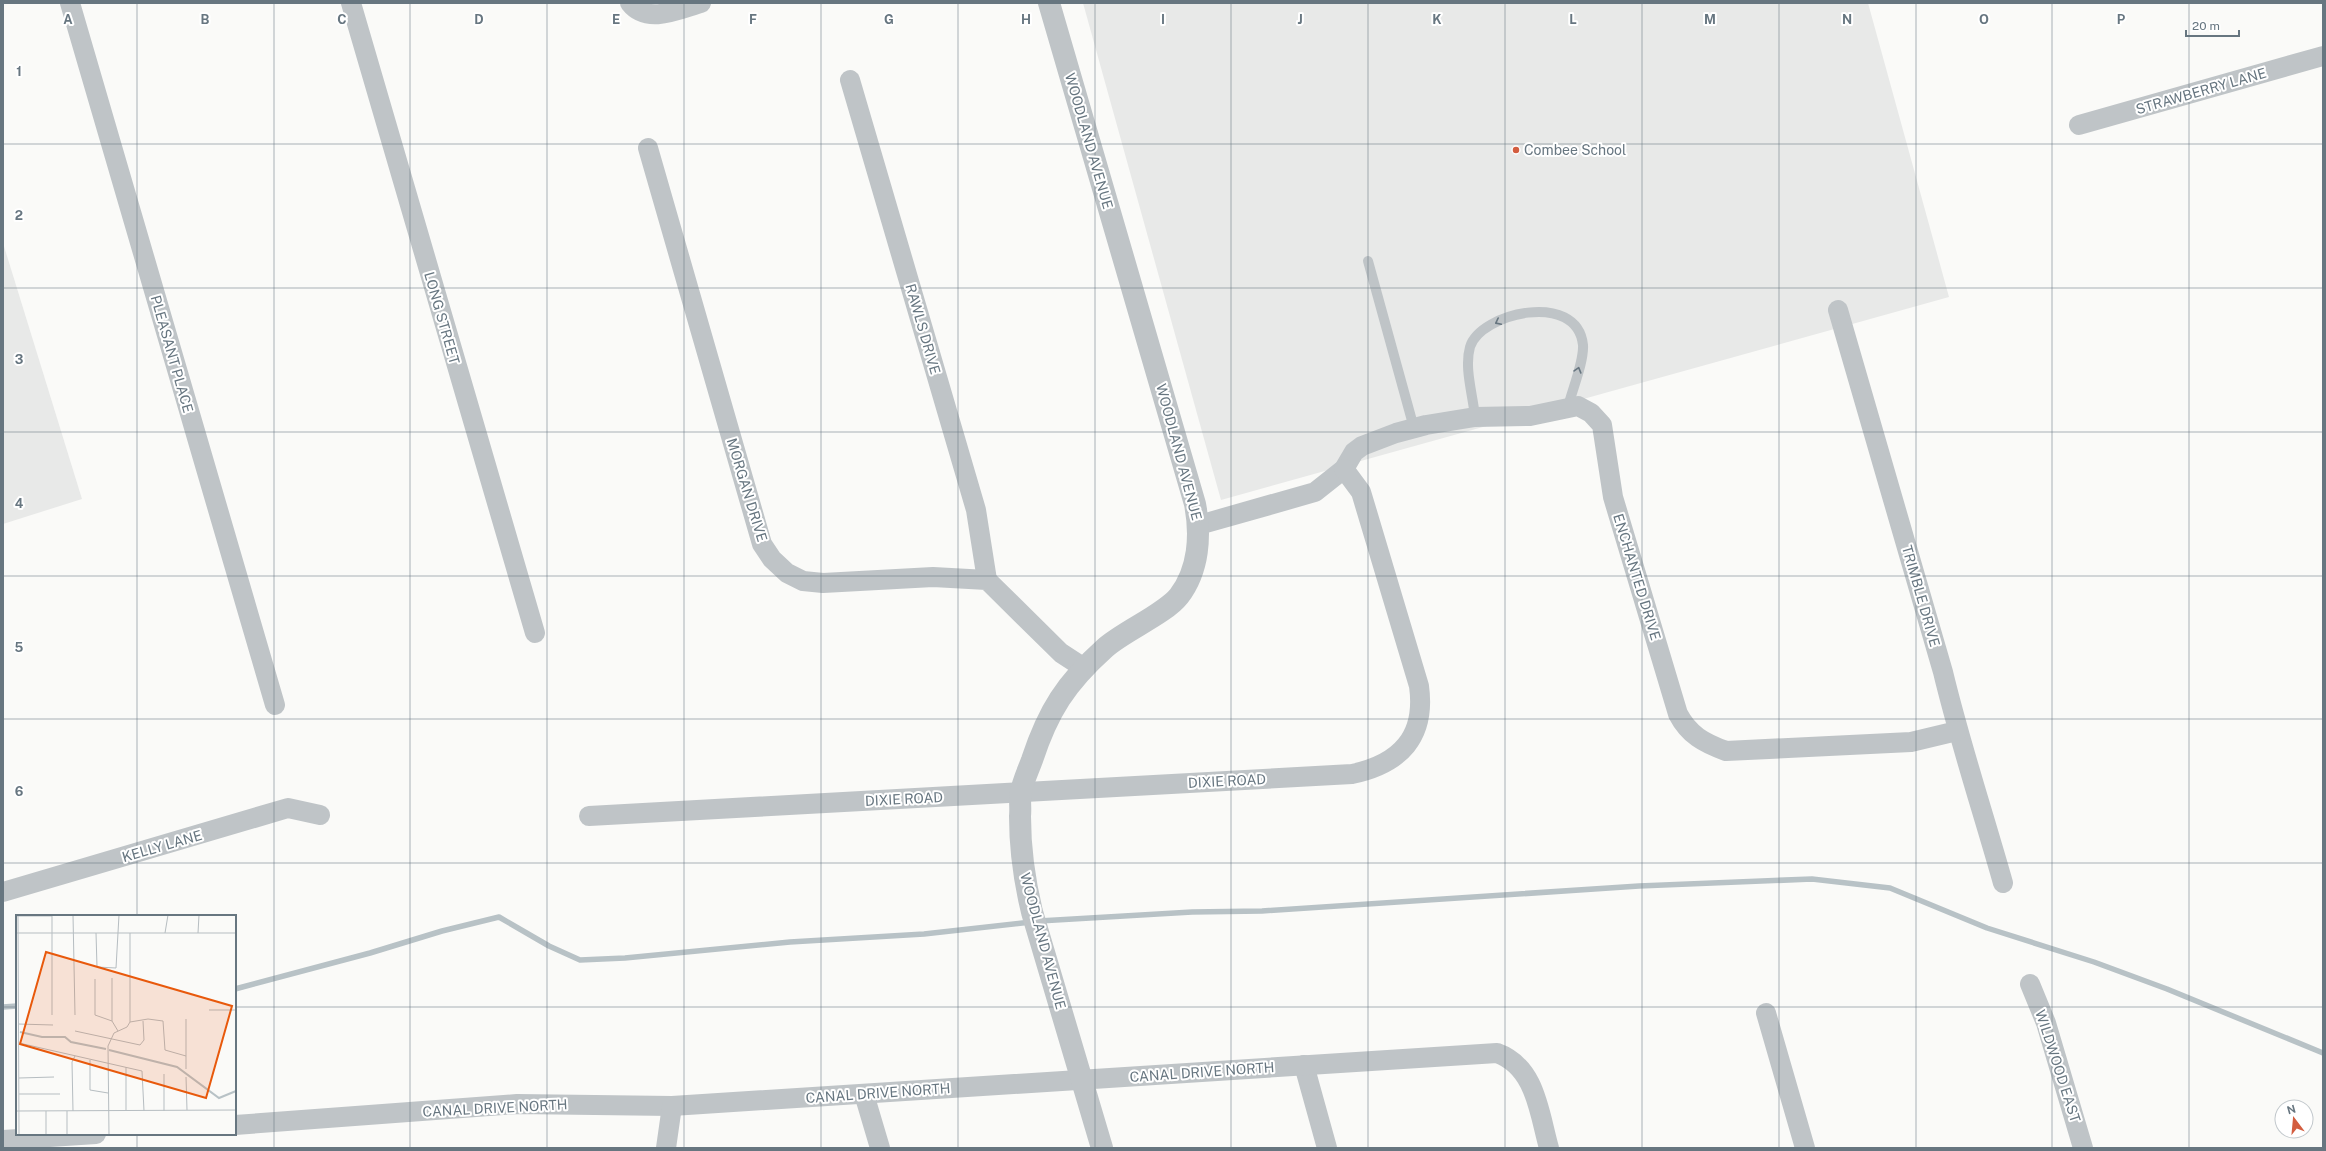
<svg xmlns="http://www.w3.org/2000/svg" width="2326" height="1151" font-family="'Public Sans',sans-serif">
  <style>
    .built { fill: #e8e9e8 }
    .lines { fill: none; stroke-linecap: round; stroke-linejoin: round }
    .stream { stroke: #b8c2c6; stroke-width: 5.5 }
    .service { stroke: #bfc4c7; stroke-width: 10 }
    .minor { stroke: #bfc4c7; stroke-width: 20 }
    .tertiary { stroke: #bfc4c7; stroke-width: 22 }
    .oneway { stroke: #677680 }
    .grid { fill: none; stroke: #677680; stroke-width: 1; stroke-opacity: 0.55 }
    .poi-dot { fill: #d35d3f; stroke: #fff; stroke-width: 1.5 }
    .labels { text-anchor: middle; stroke-width: 4; stroke-linejoin: round; paint-order: stroke }
    .street-label { font-size: 14px; fill: #677680; stroke: #fff }
    .poi-label { font-size: 14px; fill: #677680; stroke: #fff; text-anchor: start }
    .inset-river { fill: none; stroke: #b8c2c6; stroke-width: 2 }
    .inset-road { fill: none; stroke: #b6bdc1; stroke-width: 1 }
    .view { fill: #e8590c; fill-opacity: 0.15; stroke: #e8590c; stroke-width: 2 }
    .inset-edge { fill: none; stroke: #677680; stroke-width: 2 }
    .grid-label { font-size: 13px; text-anchor: middle; font-weight: bold; fill: #677680; stroke: #fff; stroke-width: 4; stroke-linejoin: round; paint-order: stroke }
  </style>
  <rect width="100%" height="100%" fill="#fafaf8"/>
  <g class="built">
    <polygon points="1083,3 1868,3 1949,297 1221,500"/>
    <polygon points="3,243 82,499 3,524"/>
  </g>
  <g class="lines">
    <g class="stream">
      <polyline points="1039,921 1192,912 1262,911 1639,886 1812,879 1890,888 1987,928 2094,962 2167,989 2323,1053"/>
      <polyline points="235,989 370,953 442,931 499,917 549,946 580,960 625,958 790,942 924,934 1031,922"/>
      <polyline points="3,1007 17,1006"/>
    </g>
    <g class="service">
      <polyline points="1368,261 1414,428"/>
      <path d="M 1475,417 C 1473,395 1464,368 1470,347 C 1480,313 1577,290 1583,345 C 1584,362 1572,390 1568,407"/>
    </g>
    <g class="minor">
      <polyline points="70,3 275,705"/>
      <polyline points="351,3 535,633"/>
      <path d="M 630,3 C 647,25 680,9 701,3"/>
      <polyline points="850,80 976,510 987,580"/>
      <polyline points="2079,125 2323,56"/>
      <polyline points="648,148 762,544 772,559 787,573 803,581 823,583 933,577 987,580 1061,653 1084,668"/>
      <path d="M 1838,310 L 1943,672 C 1960,743 1983,812 2003,883"/>
      <path d="M 1199,525 L 1315,492 L 1344,469 L 1354,452 L 1362,446 L 1396,433 L 1426,425 L 1475,417 L 1530,416 L 1578,406 L 1591,413 L 1602,425 L 1613,497 L 1678,714 C 1689,735 1704,743 1726,751 L 1911,742 L 1957,731"/>
      <path d="M 589,816 L 1352,774 C 1400,764 1426,737 1419,686 L 1361,492 L 1344,469"/>
      <polyline points="3,892 288,808 320,815"/>
      <polyline points="2030,984 2046,1023 2083,1148"/>
      <polyline points="1766,1013 1805,1148"/>
      <polyline points="1304,1065 1327,1148"/>
      <polyline points="864,1094 880,1148"/>
      <path d="M 235,1125 L 517,1104 L 672,1106 L 1497,1053 C 1536,1067 1539,1113 1549,1148"/>
      <polyline points="3,1140 96,1134"/>
      <polyline points="666,1148 672,1106"/>
    </g>
    <path class="tertiary" d="M 1049,3 L 1195,504 C 1201,535 1199,570 1179,596 C 1165,614 1124,631 1105,648 C 1066,683 1048,711 1032,760 C 1028,771 1023,781 1021,792 C 1019,799 1021,808 1020,816 C 1020,849 1024,879 1032,912 L 1102,1148"/>
  </g>
  <defs><path id="oneway-chevron" d="M-2-3.5L2.5 0L-2 3.5" fill="none" stroke-width="1.6" stroke-linecap="round" stroke-linejoin="round"/></defs>
  <g class="oneway">
    <use href="#oneway-chevron" transform="translate(1498 322) rotate(153)"/>
    <use href="#oneway-chevron" transform="translate(1578 370) rotate(-74)"/>
  </g>
  <path class="grid" d="M 137,3 L 137,916M 274,3 L 274,1148M 410,3 L 410,1148M 547,3 L 547,1148M 684,3 L 684,1148M 821,3 L 821,1148M 958,3 L 958,1148M 1095,3 L 1095,1148M 1231,3 L 1231,1148M 1368,3 L 1368,1148M 1505,3 L 1505,1148M 1642,3 L 1642,1148M 1779,3 L 1779,1148M 1916,3 L 1916,1148M 2052,3 L 2052,1148M 2189,3 L 2189,1148M 3,144 L 2323,144M 3,288 L 2323,288M 3,432 L 2323,432M 3,576 L 2323,576M 3,719 L 2323,719M 3,863 L 2323,863M 3,1007 L 17,1007M 235,1007 L 2323,1007M 137,1134 L 137,1148"/>
  <circle class="poi-dot" cx="1516" cy="150" r="4"/>
  <g class="labels">
    <g class="street-label">
      <text transform="translate(2201 91) rotate(-16)" y="5">STRAWBERRY LANE</text>
      <text transform="translate(1089 141) rotate(74)" y="5">WOODLAND AVENUE</text>
      <text transform="translate(442 318) rotate(74)" y="5">LONG STREET</text>
      <text transform="translate(923 329) rotate(74)" y="5">RAWLS DRIVE</text>
      <text transform="translate(172 354) rotate(74)" y="5">PLEASANT PLACE</text>
      <text transform="translate(1179 452) rotate(75)" y="5">WOODLAND AVENUE</text>
      <text transform="translate(747 490) rotate(73)" y="5">MORGAN DRIVE</text>
      <text transform="translate(1637 577) rotate(73)" y="5">ENCHANTED DRIVE</text>
      <text transform="translate(1921 596) rotate(74)" y="5">TRIMBLE DRIVE</text>
      <text transform="translate(1227 781) rotate(-3)" y="5">DIXIE ROAD</text>
      <text transform="translate(904 799) rotate(-3)" y="5">DIXIE ROAD</text>
      <text transform="translate(162 846) rotate(-16)" y="5">KELLY LANE</text>
      <text transform="translate(1043 941) rotate(75)" y="5">WOODLAND AVENUE</text>
      <text transform="translate(2058 1066) rotate(72)" y="5">WILDWOOD EAST</text>
      <text transform="translate(1202 1072) rotate(-4)" y="5">CANAL DRIVE NORTH</text>
      <text transform="translate(878 1093) rotate(-4)" y="5">CANAL DRIVE NORTH</text>
      <text transform="translate(495 1108) rotate(-3)" y="5">CANAL DRIVE NORTH</text>
    </g>
    <g class="poi-label">
      <text x="1524" y="155">Combee School</text>
    </g>
  </g>
  <g transform="translate(16 915)">
    <rect width="220" height="220" fill="#fafaf8"/>
    <path class="inset-river" d="M 4,117 L 26,122 L 49,122 L 55,127 L 90,134M 93,135 L 161,152 L 203,183 L 220,176"/>
    <path class="inset-road" d="M 2,0 L 3,220M 36,0 L 36,100M 57,0 L 59,100M 0,1 L 36,1M 0,18 L 220,18M 80,18 L 81,52 L 100,53 L 103,0M 149,18 L 152,0M 182,18 L 183,0M 79,64 L 79,100 L 96,106 L 102,116M 193,95 L 220,95M 170,104 L 170,154M 96,106 L 96,63M 114,107 L 132,104 L 147,106 L 149,135 L 170,141M 2,109 L 37,110M 59,116 L 124,130 L 128,125 L 127,106M 3,128 L 126,156 L 128,196M 74,145 L 74,175 L 92,178M 110,152 L 110,196M 148,159 L 148,196M 170,162 L 171,195M 3,163 L 38,162M 3,179 L 44,179M 0,196 L 220,195M 30,196 L 30,220M 51,196 L 51,220M 57,196 L 56,147 L 59,141M 93,220 L 92,131 L 98,118 L 111,112 L 114,107 L 114,18"/>
    <path class="view" d="M 30,37 L 216,91 L 190,183 L 4,129 Z"/>
    <rect width="220" height="220" class="inset-edge"/>
  </g>
  <g class="grid-label">
    <text x="68" y="24">A</text>
    <text x="205" y="24">B</text>
    <text x="342" y="24">C</text>
    <text x="479" y="24">D</text>
    <text x="616" y="24">E</text>
    <text x="753" y="24">F</text>
    <text x="889" y="24">G</text>
    <text x="1026" y="24">H</text>
    <text x="1163" y="24">I</text>
    <text x="1300" y="24">J</text>
    <text x="1437" y="24">K</text>
    <text x="1573" y="24">L</text>
    <text x="1710" y="24">M</text>
    <text x="1847" y="24">N</text>
    <text x="1984" y="24">O</text>
    <text x="2121" y="24">P</text>
    <text x="19" y="76">1</text>
    <text x="19" y="220">2</text>
    <text x="19" y="364">3</text>
    <text x="19" y="508">4</text>
    <text x="19" y="652">5</text>
    <text x="19" y="796">6</text>
  </g>
  <rect width="2326" height="1151" fill="none" stroke="#677680" stroke-width="8"/>
  <g transform="translate(2294 1119) rotate(344)"><circle r="19" fill="#ffffff" stroke="#c2c8cc"/>
  <path d="M0-3L7 15L0 10L-7 15Z" fill="#d35d3f"/>
  <text y="-6" font-size="11" font-weight="bold" text-anchor="middle" fill="#677680">N</text>
  </g>
  <path d="M2186 30v6h53v-6" fill="none" stroke="#677680" stroke-width="2"/>
  <text x="2192" y="30" font-size="12" fill="#677680" stroke="#ffffff" stroke-width="3" paint-order="stroke">20 m</text>
</svg>
